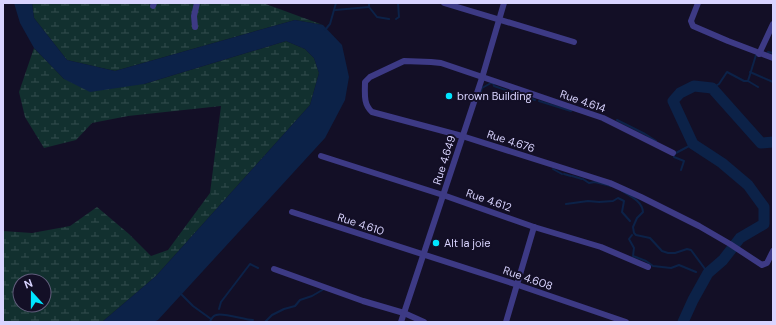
<svg xmlns="http://www.w3.org/2000/svg" width="776" height="325" font-family="'DM Sans',sans-serif">
  <style>
    .wetland { fill: url(#wetland-marsh); fill-rule: evenodd }
    .water { fill: #0c2248 }
    .lines { fill: none; stroke-linecap: round; stroke-linejoin: round }
    .stream { stroke: #0c2248; stroke-width: 2 }
    .river { stroke: #0c2248; stroke-width: 11 }
    .street { stroke: #3d3a85; stroke-width: 6 }
    .poi-dot { fill: #00e5ff; stroke: #130f26; stroke-width: 1.5 }
    .labels { text-anchor: middle; stroke-width: 4; stroke-linejoin: round; paint-order: stroke }
    .poi-label { font-size: 11px; fill: #d9d4ff; stroke: #130f26; text-anchor: start }
    .street-label { font-size: 11px; fill: #d9d4ff; stroke: #130f26 }
  </style>
  <defs>
    <pattern id="wetland-marsh" width="20" height="14" patternUnits="userSpaceOnUse"><rect width="20" height="14" fill="#12302f"/><path d="M1 5h8M5 5V1M11 12h8M15 12V8" fill="none" stroke="#344d4e"/></pattern>
  </defs>
  <rect width="100%" height="100%" fill="#130f26"/>
  <g class="wetland">
    <polygon points="32,3 263,3 323,25 295,20 115,71 67,60 34,18"/>
    <path d="M 286,41 L 305,49 L 314,58 L 319,73 L 310,105 L 156,276 L 102,322 L 3,322 L 3,231 L 32,233 L 70,226 L 97,207 L 129,234 L 151,256 L 168,250 L 210,193 L 221,106 L 128,116 L 92,123 L 76,140 L 44,148 L 25,117 L 19,92 L 34,48 L 64,79 L 144,84 ZM 20,281 L 44,281 L 44,305 L 20,305 Z"/>
  </g>
  <polygon class="water" points="14,3 32,3 34,18 67,60 115,71 295,20 323,25 342,45 349,77 345,100 325,138 158,320 153,322 102,322 156,276 310,105 319,73 314,58 305,49 286,41 144,84 90,92 64,79 34,48 20,23"/>
  <g class="lines">
    <g class="stream">
      <polyline points="369,3 369,7 377,17 389,19"/>
      <polyline points="335,10 369,7"/>
      <polyline points="396,19 399,17 398,3"/>
      <polyline points="325,30 330,24 336,3"/>
      <polyline points="768,52 773,53"/>
      <polyline points="750,72 773,82"/>
      <polyline points="748,81 756,55"/>
      <polyline points="712,88 719,84 727,72 744,81 748,81 758,87"/>
      <polyline points="479,97 482,88 491,83 493,83 494,86 535,100"/>
      <polyline points="539,101 571,111"/>
      <polyline points="617,120 645,134 656,141"/>
      <polyline points="553,169 562,174"/>
      <polyline points="681,170 684,161 674,157 674,154 693,144"/>
      <polyline points="564,174 571,176"/>
      <polyline points="572,176 582,179"/>
      <polyline points="583,179 589,183 595,182 611,186"/>
      <path d="M 622,191 C 630,196 642,201 643,212 L 637,218 L 633,227 L 634,233 L 636,235 L 650,238 L 662,251 L 668,253 L 675,253 L 687,249 L 691,250 L 708,273"/>
      <polyline points="566,204 588,201 599,202 613,201 618,198 624,201 622,212 630,221"/>
      <polyline points="632,235 629,239 634,248 633,256 646,261 653,266 671,268 679,265 696,272"/>
      <polyline points="179,292 193,306 211,319"/>
      <polyline points="219,309 221,302 250,264 258,268"/>
      <path d="M 210,322 C 211,319 213,316 216,315 C 222,312 245,320 253,320"/>
      <polyline points="265,322 272,315 284,309 295,306 300,300 312,296 324,289"/>
    </g>
    <polyline class="river" points="683,322 693,300 708,273 723,260 740,238 764,224 764,207 748,185 722,163 693,144 673,101 680,93 694,86 712,88 761,143 773,142"/>
    <g class="street">
      <polyline points="444,3 574,42"/>
      <polyline points="698,3 691,21 693,26 728,41 773,58"/>
      <polyline points="153,6 154,3"/>
      <polyline points="195,27 194,16 197,3"/>
      <polyline points="759,54 773,24"/>
      <path d="M 673,153 L 603,118 L 441,63 L 431,62 L 404,61 L 370,77 L 365,82 C 365,93 363,104 372,112 L 462,136 L 610,183 L 641,197 L 699,226 L 730,244 L 762,265 L 767,263 L 773,251"/>
      <polyline points="321,156 443,195 534,227 601,247 648,267"/>
      <polyline points="292,212 518,285 626,322"/>
      <polyline points="274,269 363,301 404,313 424,322"/>
      <polyline points="401,322 482,78 504,3"/>
      <polyline points="506,322 534,227"/>
    </g>
  </g>
  <g class="poi-dot">
    <circle cx="449" cy="96" r="4"/>
    <circle cx="436" cy="243" r="4"/>
  </g>
  <g class="labels">
    <g class="poi-label">
      <text x="457" y="100">brown Building</text>
      <text x="444" y="247">Alt la joie</text>
    </g>
    <g class="street-label">
      <text transform="translate(583 101) rotate(19)" y="4">Rue 4.614</text>
      <text transform="translate(511 141) rotate(18)" y="4">Rue 4.676</text>
      <text transform="translate(444 160) rotate(-72)" y="4">Rue 4.649</text>
      <text transform="translate(489 200) rotate(19)" y="4">Rue 4.612</text>
      <text transform="translate(361 224) rotate(18)" y="4">Rue 4.610</text>
      <text transform="translate(528 278) rotate(19)" y="4">Rue 4.608</text>
    </g>
  </g>
  <rect width="776" height="325" fill="none" stroke="#d9d4ff" stroke-width="8"/>
  <g transform="translate(32 293) rotate(339)"><circle r="19" fill="#130f26" stroke="#625e7d"/>
  <path d="M0-3L7 15L0 10L-7 15Z" fill="#00e5ff"/>
  <text y="-6" font-size="11" font-weight="bold" text-anchor="middle" fill="#d9d4ff">N</text>
  </g>
</svg>
